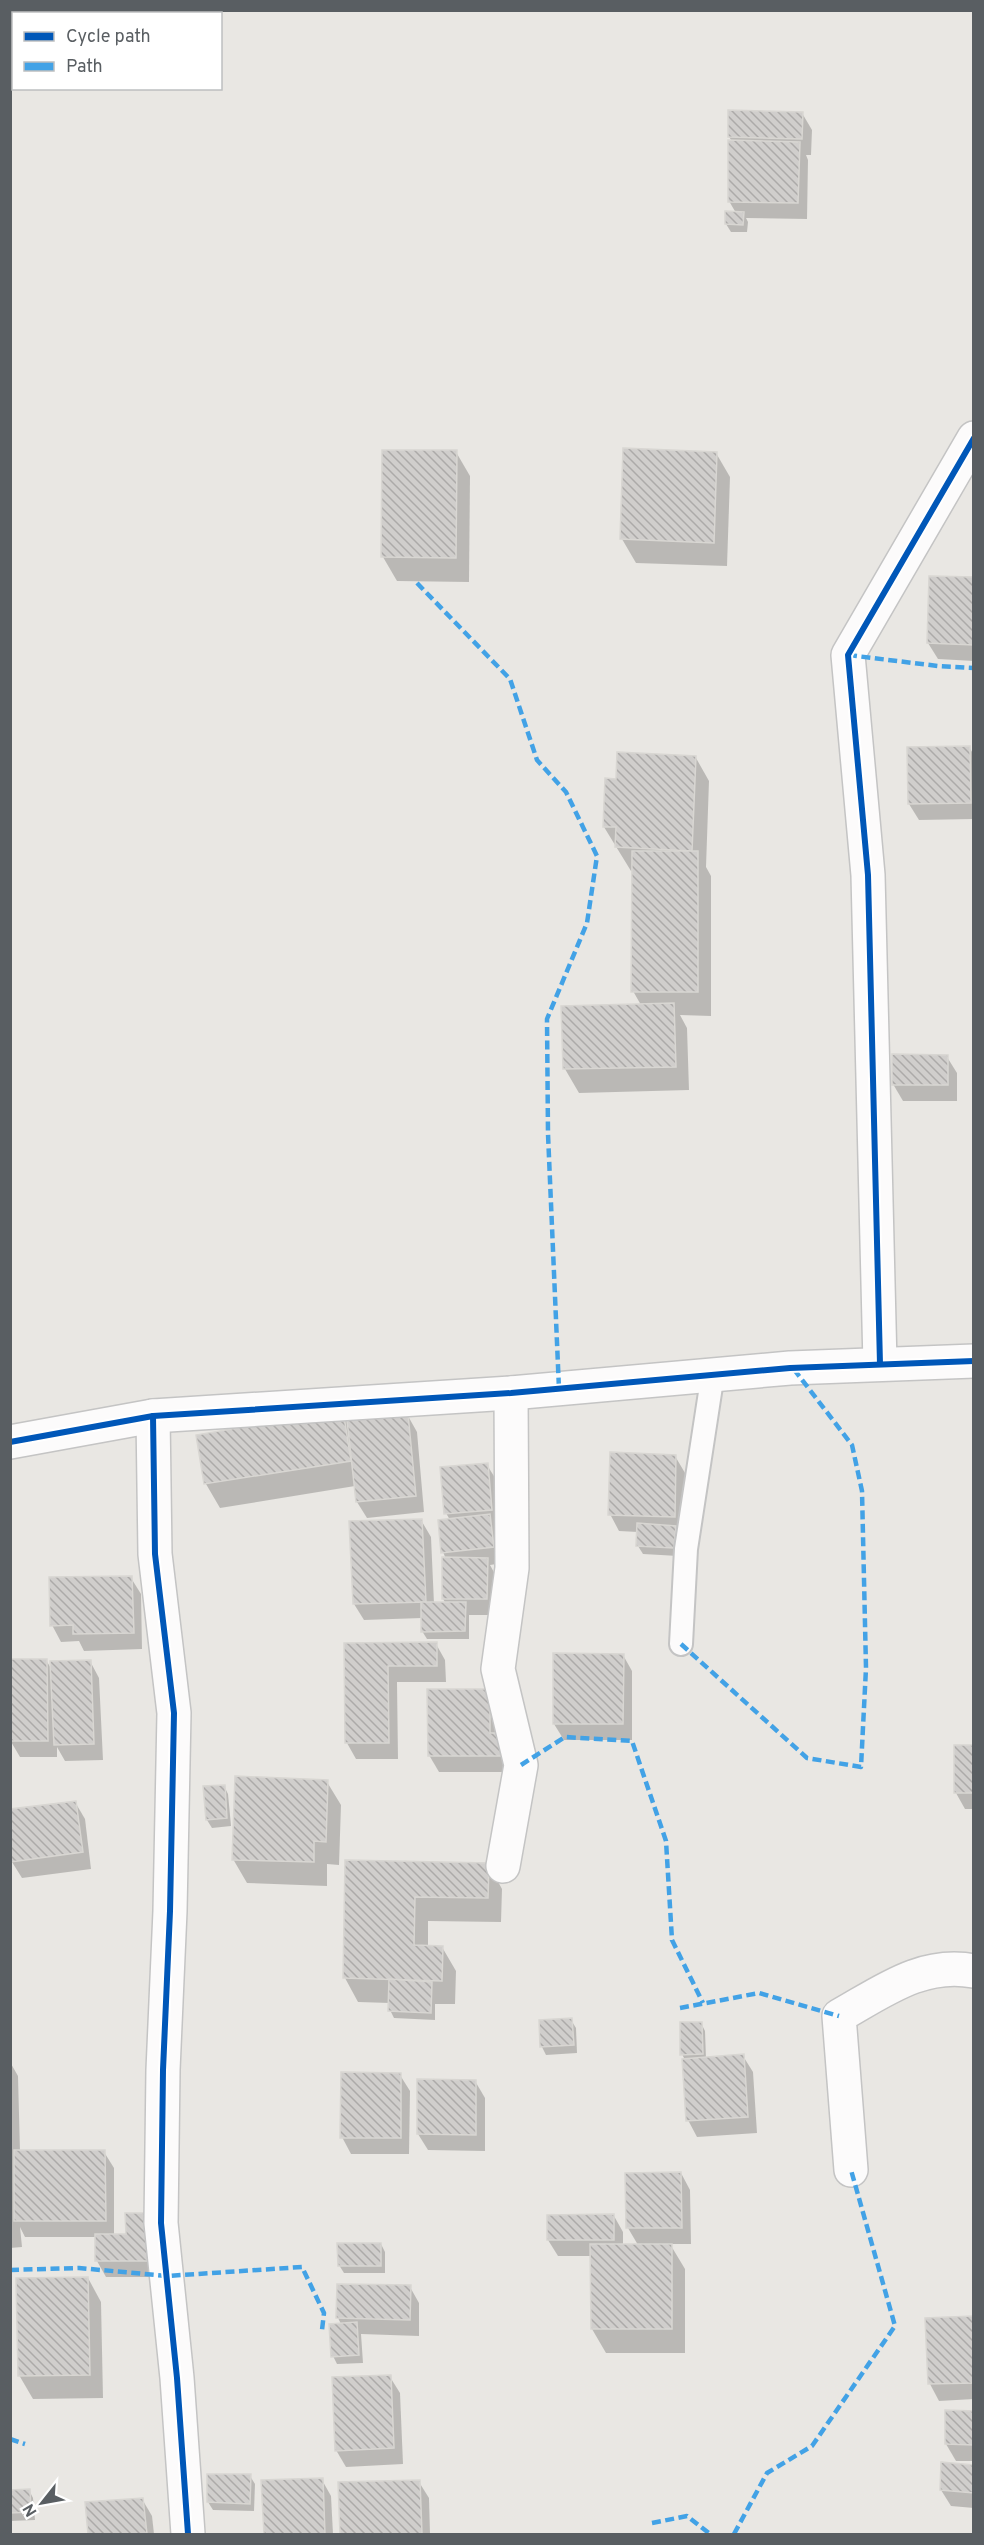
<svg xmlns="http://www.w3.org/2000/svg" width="984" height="2545" font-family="Overpass,sans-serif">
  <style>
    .shadow { fill: #0003 }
    .building { fill: url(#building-back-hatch); stroke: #d8d6d2; stroke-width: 1.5 }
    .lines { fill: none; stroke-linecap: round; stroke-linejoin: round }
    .service-casing { stroke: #c4c4c4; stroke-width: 26 }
    .minor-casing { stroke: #c4c4c4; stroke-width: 36 }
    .service { stroke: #fcfbfb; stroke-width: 22 }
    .minor { stroke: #fcfbfb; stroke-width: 33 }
    .quiet { stroke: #42a2e6; stroke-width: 4.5; stroke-dasharray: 9 4.5; stroke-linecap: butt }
    .cycleway-casing { stroke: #fff; stroke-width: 10 }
    .cycleway { stroke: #0057b8; stroke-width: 6 }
  </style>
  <defs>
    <pattern id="building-back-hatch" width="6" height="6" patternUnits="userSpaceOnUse" patternTransform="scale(1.5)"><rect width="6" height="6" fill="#d0cecc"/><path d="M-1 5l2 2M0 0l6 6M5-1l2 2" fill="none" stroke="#acaaa9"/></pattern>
  </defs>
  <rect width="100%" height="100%" fill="#e9e7e3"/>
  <g class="shadow">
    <polygon points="802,113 812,130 811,155 806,155 808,160 807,219 746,218 748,222 747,232 731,232 726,224 736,213 729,201 732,141 729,137"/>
    <polygon points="456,452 470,476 469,582 397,581 383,557"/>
    <polygon points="716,453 730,477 727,566 636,563 622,539"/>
    <polygon points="974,579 974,661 938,659 928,643"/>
    <polygon points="969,747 974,755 974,819 919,820 909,804"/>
    <polygon points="696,758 709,781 706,867 711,876 711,1016 680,1015 687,1028 689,1090 579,1093 565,1069 641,1005 633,991 633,871 631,871 604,827 617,780"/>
    <polygon points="947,1057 957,1073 957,1101 903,1101 893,1084"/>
    <polygon points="342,1412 348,1421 408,1416 417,1432 424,1512 367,1518 357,1502 355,1486 220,1508 206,1484 198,1436"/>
    <polygon points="675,1456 685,1473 684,1533 678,1556 643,1554 638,1546 638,1532 619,1531 610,1514"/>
    <polygon points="487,1465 497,1481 503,1563 490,1565 496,1576 495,1615 469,1615 469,1639 427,1639 422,1631 422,1618 364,1620 354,1604 421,1520 431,1537 434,1604 446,1604 443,1599 446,1559 443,1552 450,1520 446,1513"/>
    <polygon points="131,1578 141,1594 142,1649 84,1651 79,1641 61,1642 52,1625"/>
    <polygon points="345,1644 436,1644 445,1660 446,1682 397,1682 398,1759 356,1759 347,1743"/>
    <polygon points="623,1655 632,1671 632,1740 564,1740 554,1724"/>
    <polygon points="46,1660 52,1670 90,1661 99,1678 103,1760 65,1761 57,1747 57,1757 20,1757 10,1740"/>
    <polygon points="489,1690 510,1772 439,1772 429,1755"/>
    <polygon points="974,1746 974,1809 965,1809 956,1793"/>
    <polygon points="327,1782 341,1805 339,1865 327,1864 327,1886 247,1883 233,1859"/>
    <polygon points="224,1786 228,1794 231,1826 212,1828 207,1820 205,1787"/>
    <polygon points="75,1802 85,1819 91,1869 22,1878 12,1862 10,1811"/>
    <polygon points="347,1861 489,1865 502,1889 501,1922 428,1921 428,1947 442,1947 456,1971 455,2004 435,2004 435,2020 394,2018 390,2010 390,2003 358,2002 345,1978"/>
    <polygon points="571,2020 576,2028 577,2053 546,2055 542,2047"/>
    <polygon points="701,2023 705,2031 706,2059 743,2056 753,2072 757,2133 697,2137 688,2120 685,2060 682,2054"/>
    <polygon points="10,2062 18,2076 20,2152 104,2152 114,2168 114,2235 127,2235 127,2214 159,2277 106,2277 97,2261 96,2237 25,2237 20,2227 22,2247 10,2248"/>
    <polygon points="400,2075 410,2091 409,2154 351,2154 342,2137"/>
    <polygon points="475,2081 485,2098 485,2151 428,2150 418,2134"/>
    <polygon points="681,2173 690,2190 691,2244 670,2244 685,2269 685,2353 606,2353 592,2329 592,2256 558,2256 548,2240 614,2216 623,2232 623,2246 638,2245 628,2228 627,2174"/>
    <polygon points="381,2244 385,2252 385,2273 344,2273 339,2265"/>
    <polygon points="88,2278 101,2302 103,2398 33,2399 19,2375"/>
    <polygon points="410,2287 419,2303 419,2336 361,2334 363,2363 337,2364 333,2356 341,2324 338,2318"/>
    <polygon points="974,2318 974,2399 939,2401 930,2384 927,2320"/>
    <polygon points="390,2377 400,2393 403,2464 346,2467 336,2450"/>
    <polygon points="947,2412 974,2412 974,2461 956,2461 946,2444"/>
    <polygon points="974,2467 974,2508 951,2506 941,2490"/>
    <polygon points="250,2476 255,2484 254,2511 213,2510 208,2502"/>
    <polygon points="322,2480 331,2496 333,2534 265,2534 263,2482"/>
    <polygon points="419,2482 429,2498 430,2534 341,2534 340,2484"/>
    <polygon points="29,2490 33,2498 35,2520 10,2521 10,2491"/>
    <polygon points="142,2499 152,2516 154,2534 89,2534 87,2504"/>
  </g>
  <g class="building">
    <polygon points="728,110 803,112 802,139 728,137"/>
    <polygon points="728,140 800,142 798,203 728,202"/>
    <polygon points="725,211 744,212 743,225 725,224"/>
    <polygon points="623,448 717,452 714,543 620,539"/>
    <polygon points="382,450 457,450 456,558 381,557"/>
    <polygon points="929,576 974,577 974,645 927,643"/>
    <polygon points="970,746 971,803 908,804 907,747"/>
    <polygon points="617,752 696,756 692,851 615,847 616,827 603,827 605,778 616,779"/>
    <polygon points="632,851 698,851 698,992 631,992"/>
    <polygon points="674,1003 676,1067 563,1069 561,1006"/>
    <polygon points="892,1054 948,1055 948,1085 892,1085"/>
    <polygon points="343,1410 351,1461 204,1484 196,1435"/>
    <polygon points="408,1414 416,1496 356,1502 347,1420"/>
    <polygon points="610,1452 676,1455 675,1517 608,1515"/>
    <polygon points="488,1463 492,1510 444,1514 440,1467"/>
    <polygon points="490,1514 494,1547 441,1553 438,1520"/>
    <polygon points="422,1519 426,1602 353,1604 349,1521"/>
    <polygon points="637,1523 676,1526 674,1548 636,1546"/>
    <polygon points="442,1557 488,1558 487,1599 442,1599"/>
    <polygon points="132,1576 134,1633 73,1634 73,1625 50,1626 49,1577"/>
    <polygon points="421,1602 466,1602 465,1631 421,1632"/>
    <polygon points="437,1642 437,1666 388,1666 389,1743 345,1743 344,1643"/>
    <polygon points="553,1653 624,1654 623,1724 553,1724"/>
    <polygon points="10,1659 47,1659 48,1741 10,1741"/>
    <polygon points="91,1660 94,1744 54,1745 50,1661"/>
    <polygon points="427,1689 490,1689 490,1733 502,1733 502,1756 428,1756"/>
    <rect x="954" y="1745" width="20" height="48"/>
    <polygon points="235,1776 328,1780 326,1842 314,1841 314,1862 232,1860"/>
    <polygon points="225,1785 227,1818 206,1820 203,1786"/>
    <polygon points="76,1801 83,1852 11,1862 10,1809"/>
    <polygon points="345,1860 489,1863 488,1898 415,1897 414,1945 443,1946 442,1981 343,1978"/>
    <polygon points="389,1979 432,1982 431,2013 388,2011"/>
    <polygon points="572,2018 574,2045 540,2047 539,2020"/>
    <polygon points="680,2022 702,2022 703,2054 680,2055"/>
    <polygon points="744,2054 748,2117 686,2121 682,2059"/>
    <polygon points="341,2072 401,2073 401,2138 340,2138"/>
    <polygon points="417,2079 476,2080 476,2135 417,2134"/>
    <polygon points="14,2150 105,2150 106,2221 14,2221"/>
    <polygon points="681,2172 682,2228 626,2228 625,2173"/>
    <polygon points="125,2213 151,2213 151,2261 95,2261 95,2234 126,2234"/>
    <polygon points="614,2214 614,2240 547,2240 547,2215"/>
    <polygon points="337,2243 381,2243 381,2266 338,2266"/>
    <polygon points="590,2244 672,2244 672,2329 591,2329"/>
    <polygon points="88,2277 90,2375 18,2376 16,2278"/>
    <polygon points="337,2284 411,2285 410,2320 336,2318"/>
    <polygon points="974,2316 974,2383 928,2384 925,2318"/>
    <polygon points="357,2322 359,2355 331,2357 329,2324"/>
    <polygon points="391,2375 394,2448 335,2451 332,2377"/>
    <polygon points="945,2410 974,2411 974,2445 945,2444"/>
    <polygon points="941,2462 974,2465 974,2493 940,2490"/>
    <polygon points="207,2474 251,2474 250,2504 207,2502"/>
    <polygon points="323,2478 325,2534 264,2534 261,2480"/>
    <polygon points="420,2480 422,2534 340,2534 338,2482"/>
    <polygon points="30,2489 31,2512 10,2513 10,2490"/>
    <polygon points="143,2498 147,2534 88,2534 85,2502"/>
  </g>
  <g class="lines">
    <g class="service-casing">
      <polyline id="service" points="681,1644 686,1549 713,1373"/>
    </g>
    <g class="minor-casing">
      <g id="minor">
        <polyline points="880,1364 868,875 848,655 974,438"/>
        <polyline points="153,1416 155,1554 174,1713 170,1911 163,2070 161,2223 177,2378 188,2534"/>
        <polyline points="10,1442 153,1416 511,1393 790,1368 974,1361"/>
        <polyline points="503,1866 521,1765 498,1669 512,1568 511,1393"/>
        <path d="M 851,2170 L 839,2016 C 882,1992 922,1961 974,1971"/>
      </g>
    </g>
    <use href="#service" class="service"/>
    <use href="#minor" class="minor"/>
    <g class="quiet">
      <polyline points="417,583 510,679 537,760 566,792 597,856 587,923 547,1019 548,1134 559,1389"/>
      <polyline points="848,655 938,666 974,668"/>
      <polyline points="681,1644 807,1758 861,1767 866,1668 862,1491 852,1445 793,1368"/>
      <polyline points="521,1765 565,1737 632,1741 666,1841 672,1940 703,2003"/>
      <polyline points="680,2008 759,1993 839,2016"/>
      <polyline points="10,2270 79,2268 167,2276 302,2267 324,2313 322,2330"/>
      <polyline points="10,2439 25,2444"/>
      <polyline points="652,2523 687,2516 710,2534"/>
      <polyline points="734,2534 767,2473 812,2446 895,2326 851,2170"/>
    </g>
    <g class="cycleway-casing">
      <g id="cycleway">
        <polyline points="880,1364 868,875 848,655 974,438"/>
        <polyline points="153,1416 155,1554 174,1713 170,1911 163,2070 161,2223 177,2378 188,2534"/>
        <polyline points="10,1442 153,1416 511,1393 790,1368 974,1361"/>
      </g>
    </g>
    <use href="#cycleway" class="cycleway"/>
  </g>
  <rect width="984" height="2545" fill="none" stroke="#595e62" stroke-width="24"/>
  <rect x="12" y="12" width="210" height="78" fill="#ffffff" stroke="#bdbfc0" stroke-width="1.5"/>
  <rect x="24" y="32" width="30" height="9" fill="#0057b8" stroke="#bdbfc0" stroke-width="1.5"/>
  <text x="66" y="42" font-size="18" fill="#595e62">Cycle path</text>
  <rect x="24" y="62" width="30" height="9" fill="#42a2e6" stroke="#bdbfc0" stroke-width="1.5"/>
  <text x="66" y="72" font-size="18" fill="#595e62">Path</text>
  <g transform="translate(42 2503) rotate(239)" stroke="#ffffff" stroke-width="4.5" paint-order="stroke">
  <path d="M0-4.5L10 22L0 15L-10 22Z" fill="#595e62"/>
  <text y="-9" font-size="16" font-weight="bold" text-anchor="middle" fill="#595e62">N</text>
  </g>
</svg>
